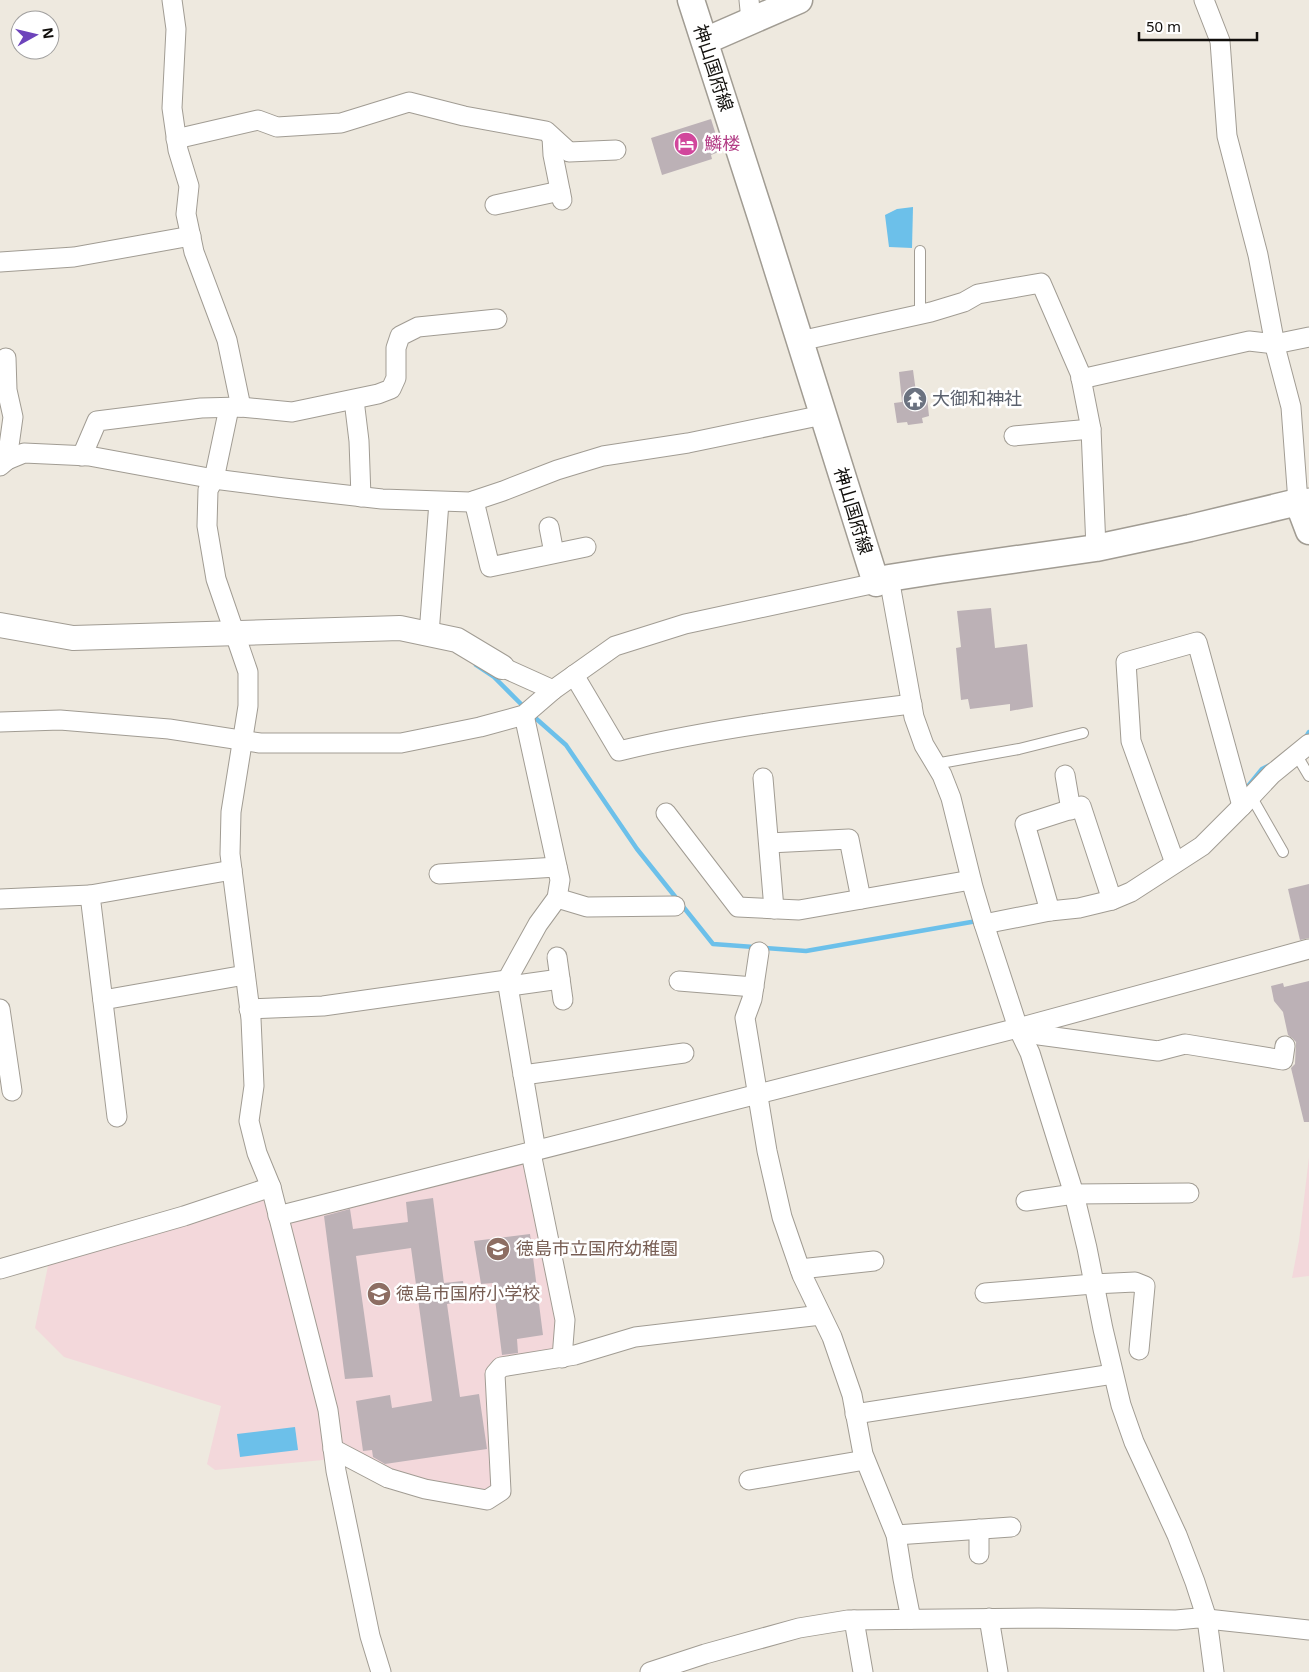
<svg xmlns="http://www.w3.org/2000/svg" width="1309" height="1672" font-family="'Noto Sans','Noto Sans JP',sans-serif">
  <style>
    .education { fill: #f3d8db }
    .water { fill: #6cc0ea }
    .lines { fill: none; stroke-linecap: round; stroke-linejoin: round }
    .stream { stroke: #6cc0ea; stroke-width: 4.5 }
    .building { fill: #bcb1b6 }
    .service-casing { stroke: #a19c93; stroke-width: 12 }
    .minor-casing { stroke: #a19c93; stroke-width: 21 }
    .tertiary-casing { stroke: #a19c93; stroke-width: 26 }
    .secondary-casing { stroke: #a19c93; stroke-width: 29 }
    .service { stroke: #fff; stroke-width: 10 }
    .minor { stroke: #fff; stroke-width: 19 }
    .tertiary { stroke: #fff; stroke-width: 24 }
    .secondary { stroke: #fff; stroke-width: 26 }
    .labels { text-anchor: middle; stroke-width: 5; stroke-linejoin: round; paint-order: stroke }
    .street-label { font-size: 18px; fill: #110f0c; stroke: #fff }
    .hotel-label { font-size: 18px; fill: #b23c85; stroke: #fff; text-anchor: start }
    .worship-label { font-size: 18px; fill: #5b616d; stroke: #fff; text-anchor: start }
    .education-label { font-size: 18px; fill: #785e54; stroke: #fff; text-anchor: start }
  </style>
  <rect width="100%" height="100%" fill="#eee9df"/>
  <g class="education">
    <polygon points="1309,1157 1309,1276 1292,1278 1299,1241"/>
    <polygon points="524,1161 560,1317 558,1341 549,1352 498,1361 496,1484 490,1490 480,1492 418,1484 336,1441 287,1229 297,1217"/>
    <polygon points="267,1195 330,1456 323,1460 215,1470 207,1464 221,1406 64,1357 35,1328 49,1261"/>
  </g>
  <g class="water">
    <polygon points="913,207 912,248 889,247 885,215 897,209"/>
    <polygon points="295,1427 298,1450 240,1457 237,1434"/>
  </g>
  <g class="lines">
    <g class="stream">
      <polyline points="476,665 494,677 525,708"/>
      <polyline points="532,715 566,745 637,849 713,944 806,951 977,921"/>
      <polyline points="1304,740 1309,732"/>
      <polyline points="1249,785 1262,769 1270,765"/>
    </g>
  </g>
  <g class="building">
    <polygon points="711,119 721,151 711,155 712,159 662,175 651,138"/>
    <polygon points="913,370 916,392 920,392 921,397 927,397 929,416 922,418 923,423 908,425 907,422 897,423 894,403 902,402 899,372"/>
    <polygon points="991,608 995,648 1027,644 1033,707 1010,711 1010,704 970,709 968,699 961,700 956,648 961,647 957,611"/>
    <polygon points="1309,884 1309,938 1300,940 1288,889"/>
    <polygon points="1309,981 1309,1122 1304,1122 1291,1068 1295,1064 1296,1042 1292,1038 1288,1035 1283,1012 1274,1001 1271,986 1283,983 1284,987"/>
    <polygon points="433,1198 444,1283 463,1281 465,1301 447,1304 460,1397 479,1394 487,1449 385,1464 373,1457 372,1450 363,1451 356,1401 390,1395 392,1408 432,1401 411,1248 356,1256 373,1377 345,1379 324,1216 350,1209 353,1229 408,1222 406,1202"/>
    <polygon points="530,1234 543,1335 517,1339 518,1353 502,1355 493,1283 481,1284 474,1241"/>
  </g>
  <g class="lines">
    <g class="service-casing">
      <g id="service">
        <polyline points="920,251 920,315"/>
        <polyline points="1296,754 1309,776"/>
        <polyline points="935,764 1019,749 1083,733"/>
        <polyline points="1251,796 1283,852"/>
      </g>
    </g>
    <g class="minor-casing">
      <g id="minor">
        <polyline points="172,0 176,29 172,108 178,150 189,186 186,214 194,252 227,340 241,407"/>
        <polyline points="749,0 751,20"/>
        <polyline points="1204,0 1220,41 1227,136 1258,255 1276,350 1291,407 1298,502 1309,498"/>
        <polyline points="552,137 553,155 562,200"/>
        <polyline points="176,139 258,120 277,127 341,123 409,102 464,116 546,131 569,152 616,150"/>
        <polyline points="495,205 560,191"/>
        <polyline points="0,262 74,257 191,236"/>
        <polyline points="800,341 931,312 964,302 978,294 1041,283 1080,373 1091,429 1096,548"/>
        <polyline points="1081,379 1249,341 1275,344 1309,337"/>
        <polyline points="354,400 359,441 361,497"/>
        <polyline points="229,408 214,479 208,490 207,526 216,579 248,672 248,706 231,812 230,854 251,1019 254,1086 249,1121 257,1153 271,1187 328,1410 336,1471 370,1636 381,1672"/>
        <polyline points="1014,436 1091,429"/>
        <polyline points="82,456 97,421 201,408 241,407 292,412 378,394 391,389 396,378 396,348 400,336 418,327 497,319"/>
        <polyline points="7,460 24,453 89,456 214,479 284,488 382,499 470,502 503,491 557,470 603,456 688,443 823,415"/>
        <polyline points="0,466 7,460 13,417 7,390 6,358"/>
        <polyline points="474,501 490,567 586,547"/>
        <polyline points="549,527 554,553"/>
        <polyline points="889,578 914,717 924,745 942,775 951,798 973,887 984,924 1018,1028 1030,1053 1074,1194 1087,1248 1103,1329 1121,1405 1134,1442 1177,1535 1195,1582 1207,1619 1214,1672"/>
        <polyline points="429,634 439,502"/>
        <polyline points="502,667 553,690 615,646 685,624 876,583"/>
        <path d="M 574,675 L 619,751 C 715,728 814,716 912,704"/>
        <polyline points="524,715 560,880 557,898 538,924 507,980 536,1151"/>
        <polyline points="0,722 60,720 169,729 260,743 401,743 480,727 524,715 553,690"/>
        <polyline points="1065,775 1071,810"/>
        <polyline points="763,778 774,909"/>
        <polyline points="666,813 738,907 799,910 971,880"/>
        <polyline points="769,843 849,839 861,899"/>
        <polyline points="1175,863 1131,741 1126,662 1197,642 1242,806"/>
        <polyline points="439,874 557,867"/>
        <polyline points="557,898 587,907 675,906"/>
        <polyline points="0,899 90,895"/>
        <polyline points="1050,911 1025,824 1081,806 1112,900"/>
        <polyline points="984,924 1050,911 1079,908 1112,900 1131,892 1202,846 1242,806 1272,774 1309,744"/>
        <polyline points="759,952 752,999 745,1018 767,1151 782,1217 802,1275 832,1337 852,1395 863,1454 896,1535 903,1579 911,1619"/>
        <polyline points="557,957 563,1000"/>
        <polyline points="679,981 754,987"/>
        <polyline points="103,1000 245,975"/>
        <polyline points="0,1009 12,1091"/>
        <polyline points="249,1009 323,1006 507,980 517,985 560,979"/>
        <polyline points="1018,1028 1039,1035 1158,1051 1185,1044 1283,1060 1285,1046"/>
        <polyline points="523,1075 684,1053"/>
        <polyline points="117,1117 90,895 232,870"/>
        <polyline points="531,1153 565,1320 562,1358"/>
        <polyline points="1026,1201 1074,1194 1189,1193"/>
        <polyline points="278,1216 1018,1028 1309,949"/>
        <polyline points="0,1269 184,1216 271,1187"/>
        <polyline points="800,1269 874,1261"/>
        <polyline points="985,1293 1093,1284 1135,1282 1145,1286 1139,1350"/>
        <polyline points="855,1414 1113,1374"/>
        <polyline points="333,1449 388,1478 425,1489 487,1500 501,1491 495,1374 501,1367 575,1355 635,1337 821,1315"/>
        <polyline points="749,1480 865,1460"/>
        <polyline points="896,1535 1011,1527"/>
        <polyline points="979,1554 979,1529"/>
        <polyline points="989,1618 998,1672"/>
        <polyline points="854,1620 863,1672"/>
        <polyline points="650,1672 705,1654 799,1628 848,1620 1039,1618 1176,1620 1198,1618 1309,1630"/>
      </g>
    </g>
    <g class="tertiary-casing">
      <polyline id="tertiary" points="0,625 73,638 400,628 457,640 502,667"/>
    </g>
    <g class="secondary-casing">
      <g id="secondary">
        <polyline points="691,0 762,220 876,583 889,578 940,570 1096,548 1190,528 1298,502 1309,531"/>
        <polyline points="705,41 799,0"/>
      </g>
    </g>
    <use href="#service" class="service"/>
    <use href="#minor" class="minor"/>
    <use href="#tertiary" class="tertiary"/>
    <use href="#secondary" class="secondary"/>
  </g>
  <defs>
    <g id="hotel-disc" transform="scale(1.25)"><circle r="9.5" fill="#d1479c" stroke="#fff"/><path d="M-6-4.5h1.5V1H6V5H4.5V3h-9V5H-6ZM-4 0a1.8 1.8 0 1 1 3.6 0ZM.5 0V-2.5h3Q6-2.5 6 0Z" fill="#fff"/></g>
    <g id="temple-disc" transform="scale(1.25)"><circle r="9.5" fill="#6b7280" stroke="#fff"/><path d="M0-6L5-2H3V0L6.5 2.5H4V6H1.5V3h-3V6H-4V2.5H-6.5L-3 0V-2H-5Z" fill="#fff"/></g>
    <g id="school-disc" transform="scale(1.25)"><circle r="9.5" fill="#8d6e63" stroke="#fff"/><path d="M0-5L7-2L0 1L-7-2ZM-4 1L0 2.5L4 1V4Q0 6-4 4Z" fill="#fff"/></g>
  </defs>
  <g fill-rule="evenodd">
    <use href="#hotel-disc" x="686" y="144"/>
    <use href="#temple-disc" x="915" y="399"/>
    <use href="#school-disc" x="498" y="1249"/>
    <use href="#school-disc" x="379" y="1294"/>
  </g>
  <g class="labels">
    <g class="street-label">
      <text transform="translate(713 68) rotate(72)" y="6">神山国府線</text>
      <text transform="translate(853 511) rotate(73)" y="6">神山国府線</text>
    </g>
    <g class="hotel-label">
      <text x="704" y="150">鱗楼</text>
    </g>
    <g class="worship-label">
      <text x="932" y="405">大御和神社</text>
    </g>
    <g class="education-label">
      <text x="516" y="1255">徳島市立国府幼稚園</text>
      <text x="396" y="1300">徳島市国府小学校</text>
    </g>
  </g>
  <g transform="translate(35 35) rotate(82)"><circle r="24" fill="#ffffff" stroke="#a09f9e"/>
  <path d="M0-4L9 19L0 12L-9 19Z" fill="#6d43bb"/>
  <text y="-8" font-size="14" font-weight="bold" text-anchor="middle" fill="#110f0c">N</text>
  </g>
  <path d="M1139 32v8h118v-8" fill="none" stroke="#110f0c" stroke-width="2.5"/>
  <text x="1146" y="32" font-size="15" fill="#110f0c" stroke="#ffffff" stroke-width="4" paint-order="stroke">50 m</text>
</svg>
